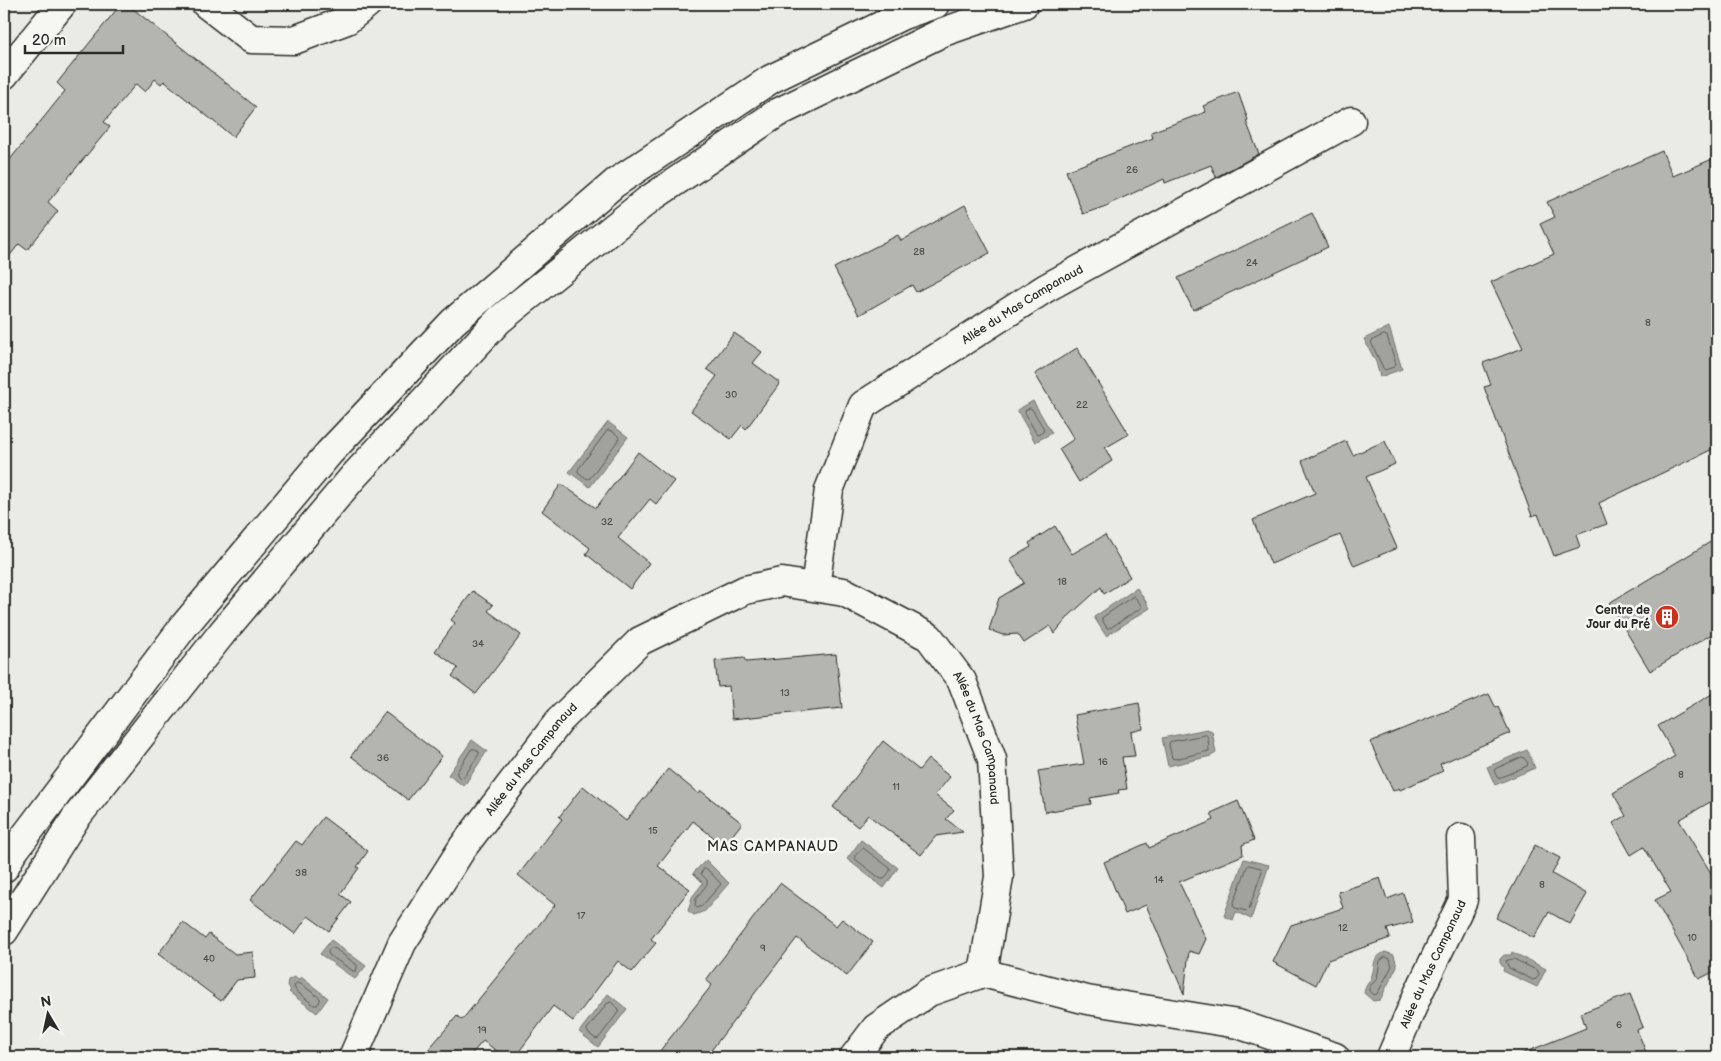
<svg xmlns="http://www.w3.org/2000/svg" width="1721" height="1061" font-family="'Balsamiq Sans',sans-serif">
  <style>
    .water { fill: #a1a19e; stroke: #727270 }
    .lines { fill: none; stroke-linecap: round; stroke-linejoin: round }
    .shore { stroke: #5a5a59; stroke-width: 1 }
    .building { fill: #b4b4b1; stroke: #2b2b2b }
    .minor-casing { stroke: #2b2b2b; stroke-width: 31 }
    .major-casing { stroke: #2b2b2b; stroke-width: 31 }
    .minor { stroke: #f6f6f2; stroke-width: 28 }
    .major { stroke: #f6f6f2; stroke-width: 28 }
    .labels { text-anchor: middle; stroke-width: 5; stroke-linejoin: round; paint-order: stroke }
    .number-label { font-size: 10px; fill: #4d4d4c }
    .street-label { font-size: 12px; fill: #2b2b2b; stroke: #f6f6f2 }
    .poi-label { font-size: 12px; font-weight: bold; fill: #2b2b2b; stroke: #f6f6f2; text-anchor: end }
    .neighbourhood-label { font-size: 14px; letter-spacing: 1px; fill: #2b2b2b; stroke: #f6f6f2 }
  </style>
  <rect width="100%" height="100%" fill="#eaeae6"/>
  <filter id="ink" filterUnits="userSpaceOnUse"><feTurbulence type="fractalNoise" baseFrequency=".02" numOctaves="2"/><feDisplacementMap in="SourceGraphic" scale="10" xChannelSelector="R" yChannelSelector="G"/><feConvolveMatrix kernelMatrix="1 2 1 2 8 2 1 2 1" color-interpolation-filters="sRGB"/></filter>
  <g filter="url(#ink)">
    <g class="water">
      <polygon points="1389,327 1402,369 1380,377 1376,362 1364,339"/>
      <polygon points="1033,401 1052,433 1035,442 1017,410"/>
      <polygon points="608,422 628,437 590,487 569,472"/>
      <polygon points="1137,588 1150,608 1106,636 1094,617"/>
      <polygon points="1207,729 1212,731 1216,753 1211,756 1168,766 1162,738"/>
      <polygon points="472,740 487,751 464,786 448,775"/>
      <polygon points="1527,750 1535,768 1495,785 1487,767"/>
      <polygon points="861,840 898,868 884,888 847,859"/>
      <polygon points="1244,859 1269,865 1251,919 1236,912 1233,920 1224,916"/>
      <polygon points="706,860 729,883 705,911 694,915 688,911 692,897 703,883 693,873"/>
      <polygon points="331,940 366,966 355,979 320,954"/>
      <path d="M 1385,952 L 1394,955 L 1397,966 L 1380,1000 L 1373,1001 L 1364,993 C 1366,983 1370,983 1372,975 C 1376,963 1371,959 1385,952 Z"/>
      <polygon points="1512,952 1546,969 1537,987 1503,971 1504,968 1500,963 1500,959 1504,955 1511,955"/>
      <polygon points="294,977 299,979 301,977 328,998 317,1013 289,992 291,990 287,986 288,980"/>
      <polygon points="608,994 627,1009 598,1047 579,1032"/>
    </g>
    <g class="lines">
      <g class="shore">
        <polygon points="1384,335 1387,336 1396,364 1394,367 1385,370 1383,368 1371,342 1373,340"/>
        <polygon points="1030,408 1032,409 1044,429 1043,432 1039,434 1036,433 1025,413 1025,411"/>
        <path d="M 608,430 C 612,430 619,435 619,439 L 590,478 L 587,479 L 578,472 L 578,470 Z"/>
        <polygon points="1134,596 1141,605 1141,608 1110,628 1107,628 1102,620 1102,618"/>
        <polygon points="1206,735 1208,737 1209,751 1175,759 1172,758 1169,745 1170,742"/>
        <polygon points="472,749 475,749 479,752 479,754 464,777 461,778 457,775 457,772"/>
        <polygon points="1523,757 1528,763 1527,766 1499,778 1497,777 1494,771 1495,769"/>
        <polygon points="863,848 890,868 890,871 884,879 881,879 855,859 855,856"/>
        <polygon points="1249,865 1261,868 1262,871 1249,909 1247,911 1235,908 1233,905 1247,867"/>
        <polygon points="704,869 707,869 721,884 702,906 697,908 695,906 696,899 707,884 707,880 701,874"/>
        <polygon points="331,948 334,948 357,965 357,968 356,971 353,971 329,955 328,952"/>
        <polygon points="1386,957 1390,959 1392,966 1377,994 1374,995 1370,991 1370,986 1377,979 1380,961"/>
        <polygon points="1514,959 1538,971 1539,974 1536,979 1533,980 1509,968 1506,961"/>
        <polygon points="297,983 301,984 320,998 320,1001 317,1005 314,1005 296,991 294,986"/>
        <polygon points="608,1003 611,1002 619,1009 619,1011 599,1038 596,1039 588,1033 587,1030"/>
      </g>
    </g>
    <g class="building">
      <polygon points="121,4 127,4 256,107 233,137 164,81 161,84 155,79 145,92 136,84 104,122 110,127 48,202 58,211 27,250 19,244 4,263 4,167 65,91 57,83"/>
      <polygon points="1238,92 1248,120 1246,121 1259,154 1216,177 1211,165 1165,183 1164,179 1109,204 1109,205 1083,214 1066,171 1153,138 1151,132 1206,112 1203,106"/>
      <polygon points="1662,151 1673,176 1717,157 1717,447 1599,503 1607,524 1576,535 1580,547 1554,556 1538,514 1532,516 1484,387 1491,385 1483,363 1523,348 1491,282 1554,254 1540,224 1555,217 1547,202"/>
      <polygon points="965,205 990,253 916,292 912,285 859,315 834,268 898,235 901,241"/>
      <polygon points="1312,213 1328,247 1193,310 1178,278"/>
      <polygon points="734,333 762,352 753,363 780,383 746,429 742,425 731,439 691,411 717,376 707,369"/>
      <polygon points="1077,348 1129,434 1105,448 1112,461 1079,482 1059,449 1074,439 1035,374"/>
      <polygon points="1346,441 1353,455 1385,441 1395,464 1366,477 1397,548 1354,566 1340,535 1271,564 1253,520 1315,493 1302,461"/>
      <polygon points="638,452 674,481 656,504 650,499 618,538 649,563 630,589 586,554 590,548 542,511 561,484 596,508"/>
      <polygon points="1055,526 1072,554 1105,535 1130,577 1104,594 1101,587 1070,615 1054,634 1050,626 1024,643 1018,634 1003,635 989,630 999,598 1024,583 1010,559 1031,547 1029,543"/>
      <polygon points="1717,538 1717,631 1650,671 1609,603"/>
      <polygon points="473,591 493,605 488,611 521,635 476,694 452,676 458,668 435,651 455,623 451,620"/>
      <polygon points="836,654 842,708 732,719 729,686 718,687 715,661 744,658 746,662"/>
      <polygon points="1717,691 1717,798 1679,820 1717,883 1717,970 1699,979 1655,900 1671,892 1644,847 1631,855 1613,823 1626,816 1613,793 1675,756 1658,726"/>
      <polygon points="1489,694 1496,708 1498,707 1510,733 1440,764 1443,771 1400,790 1399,788 1393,791 1370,742"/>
      <polygon points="1139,703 1143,729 1131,732 1135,756 1122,757 1127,789 1118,790 1119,793 1090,798 1091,804 1045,812 1038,771 1084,764 1075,715"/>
      <polygon points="385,712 442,756 408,800 351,756"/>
      <polygon points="883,741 919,770 928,759 950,777 935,795 954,810 946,819 963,832 936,836 921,855 868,815 858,827 833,807"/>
      <polygon points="668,769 699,794 701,791 742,823 724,846 693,821 658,866 690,889 651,939 656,943 632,972 618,961 573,1021 553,1006 515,1057 505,1057 483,1041 469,1057 422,1057 457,1016 462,1020 555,905 518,875 562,819 559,817 583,786 626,821"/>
      <polygon points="1238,801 1254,840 1242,845 1243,855 1179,882 1206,939 1199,954 1189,951 1184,994 1146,905 1125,914 1104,862 1147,843 1149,848 1214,820 1211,813"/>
      <polygon points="323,817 368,851 357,867 359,868 340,894 351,902 329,931 308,916 295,934 250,900 296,841 302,845"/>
      <polygon points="1535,845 1560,858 1552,874 1587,894 1570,924 1549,912 1534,938 1496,918"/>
      <polygon points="1380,878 1387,899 1403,893 1413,922 1387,929 1390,938 1328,960 1316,985 1273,962 1291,925 1343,908 1338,892"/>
      <polygon points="780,883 836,926 842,919 873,942 847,976 797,938 706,1057 655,1057 712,985 706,980"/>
      <polygon points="183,922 205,939 209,934 235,954 253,952 255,978 237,980 221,1001 158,954"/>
      <polygon points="1630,994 1643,1027 1637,1030 1648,1057 1516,1057 1516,1056 1586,1028 1581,1013"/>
    </g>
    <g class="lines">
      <g class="minor-casing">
        <g id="minor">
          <polyline points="206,4 251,39 294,40 347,20 367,4"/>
          <polyline points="4,75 62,4"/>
          <path id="s1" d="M 815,587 L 829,490 L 863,405 L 1046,288 L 1351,121"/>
          <path id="s2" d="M 353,1057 L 402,943 L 463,847 L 560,720 L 640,641 L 745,590 L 782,582 L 844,592 L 929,637 L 962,681 L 992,759 L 999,877 L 983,973"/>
          <polyline points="854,1057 876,1028 929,992 983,973 1087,1000 1238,1024 1335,1057"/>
          <path id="s3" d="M 1391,1057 L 1418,994 L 1463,900 L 1461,838"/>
        </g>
      </g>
      <g class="major-casing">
        <g id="major">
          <polyline points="4,868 13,852 184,626 329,453 453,322 615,183 771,79 903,15 935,4"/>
          <polyline points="4,931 75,819 222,633 354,476 499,320 648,200 777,113 943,32 1024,4"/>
        </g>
      </g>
      <use href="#minor" class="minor"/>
      <use href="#major" class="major"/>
    </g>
  </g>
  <defs>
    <g id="building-disc" transform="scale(1.25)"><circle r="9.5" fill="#c8321e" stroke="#f6f6f2"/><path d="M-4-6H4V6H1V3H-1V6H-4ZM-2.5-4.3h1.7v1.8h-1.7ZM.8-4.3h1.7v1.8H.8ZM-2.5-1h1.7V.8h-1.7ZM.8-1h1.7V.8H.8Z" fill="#fff"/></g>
  </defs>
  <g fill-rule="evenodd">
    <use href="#building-disc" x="1667" y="617"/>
  </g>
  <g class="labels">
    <g class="number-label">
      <text x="1132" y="173">26</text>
      <text x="919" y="255">28</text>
      <text x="1252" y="266">24</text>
      <text x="1648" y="326">8</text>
      <text x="731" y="398">30</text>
      <text x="1082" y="408">22</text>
      <text x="607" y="525">32</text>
      <text x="1062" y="585">18</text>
      <text x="478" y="647">34</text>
      <text x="785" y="696">13</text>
      <text x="383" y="761">36</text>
      <text x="1103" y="765">16</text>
      <text x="1681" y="778">8</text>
      <text x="896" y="790">11</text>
      <text x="653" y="834">15</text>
      <text x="301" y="876">38</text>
      <text x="1159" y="883">14</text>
      <text x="1542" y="888">8</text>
      <text x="581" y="919">17</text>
      <text x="1343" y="931">12</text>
      <text x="1692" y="941">10</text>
      <text x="763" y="951">9</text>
      <text x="209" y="962">40</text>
      <text x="1619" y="1028">6</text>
      <text x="482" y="1033">19</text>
    </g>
    <g class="street-label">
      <text dy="4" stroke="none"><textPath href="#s1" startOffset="378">Allée du Mas Campanaud</textPath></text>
      <text dy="4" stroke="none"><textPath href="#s2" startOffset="938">Allée du Mas Campanaud</textPath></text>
      <text dy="4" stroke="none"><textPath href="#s2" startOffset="349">Allée du Mas Campanaud</textPath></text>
      <text dy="4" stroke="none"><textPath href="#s3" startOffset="102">Allée du Mas Campanaud</textPath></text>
    </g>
    <g class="poi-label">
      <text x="1650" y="614">Centre de<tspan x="1650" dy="14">Jour du Pré</tspan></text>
    </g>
    <g class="neighbourhood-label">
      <text x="773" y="851">MAS CAMPANAUD</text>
    </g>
  </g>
  <rect width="1721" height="1061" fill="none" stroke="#f6f6f2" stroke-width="20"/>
  <rect x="10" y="10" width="1701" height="1041" fill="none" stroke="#2b2b2b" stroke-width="2" filter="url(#ink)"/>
  <g transform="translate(48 1014) rotate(351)" stroke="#f6f6f2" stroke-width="4" paint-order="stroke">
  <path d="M0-4L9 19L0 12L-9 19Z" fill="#2b2b2b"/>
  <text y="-8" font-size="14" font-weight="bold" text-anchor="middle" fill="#2b2b2b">N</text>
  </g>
  <path d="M25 45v8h98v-8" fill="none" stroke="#2b2b2b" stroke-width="2.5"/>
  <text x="32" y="45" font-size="15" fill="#2b2b2b" stroke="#f6f6f2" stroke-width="4" paint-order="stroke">20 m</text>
</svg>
